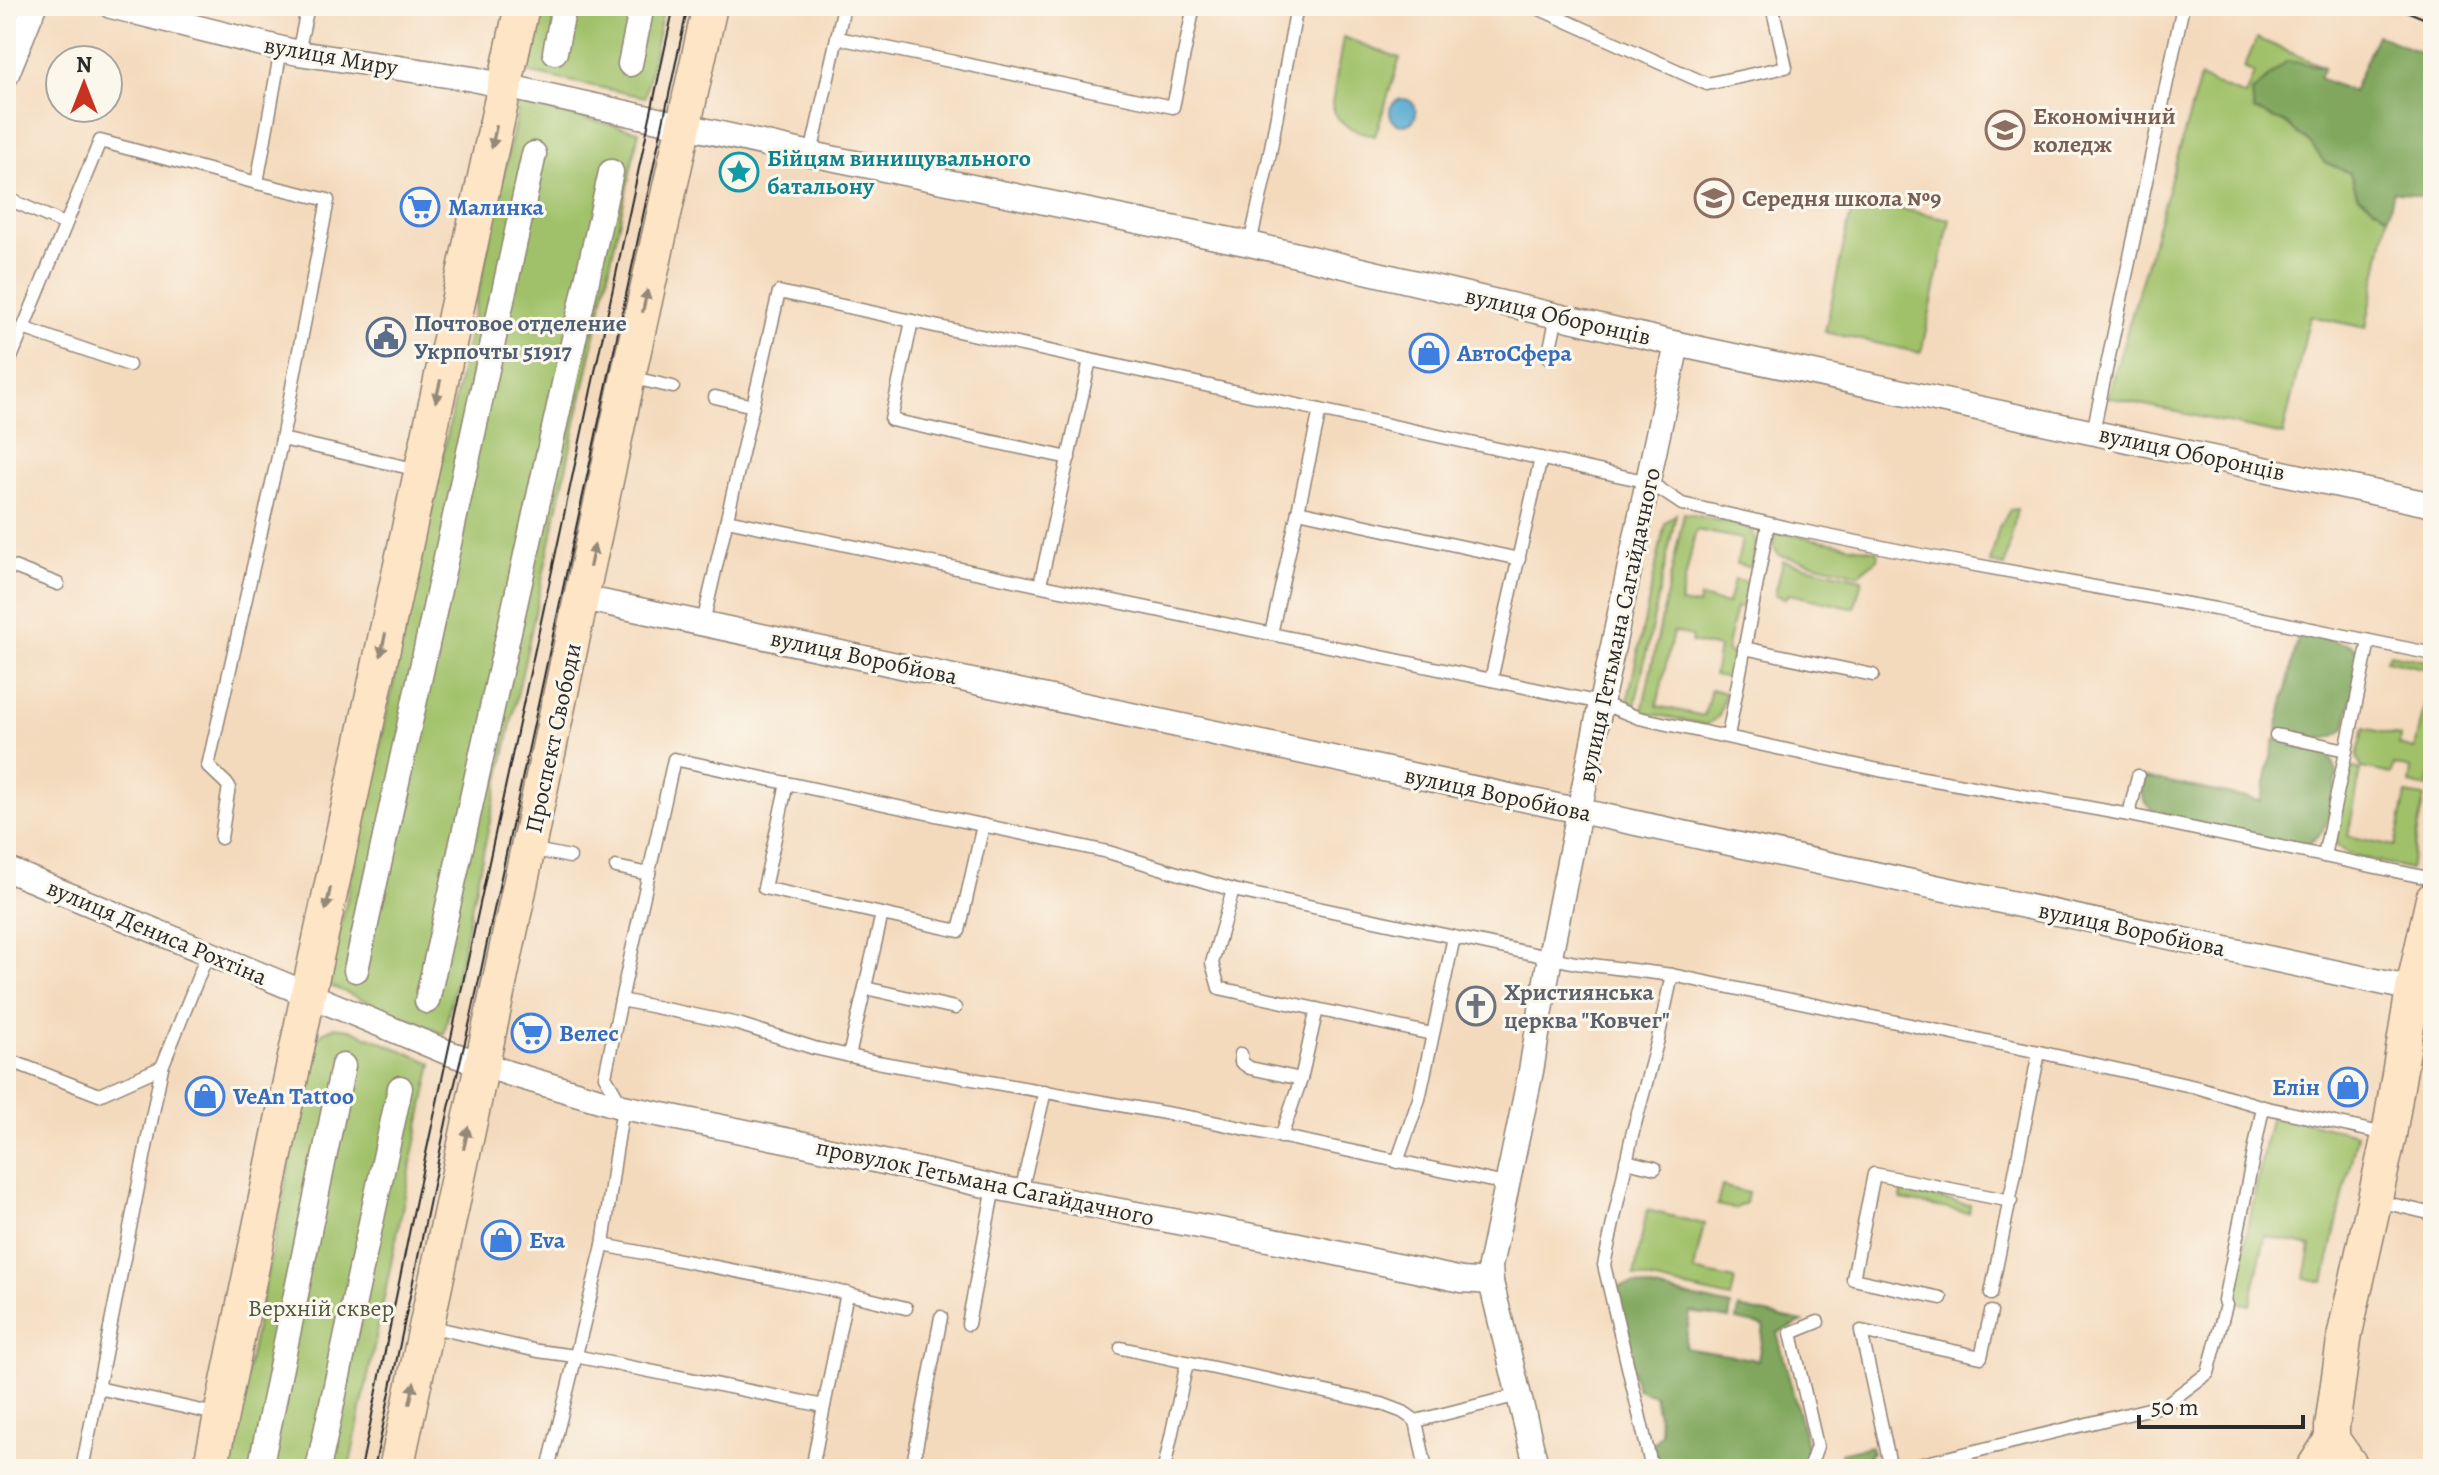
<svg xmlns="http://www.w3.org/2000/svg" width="2439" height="1475" font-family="Alegreya,serif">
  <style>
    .green { fill: #a0c169; stroke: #66764a; stroke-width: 2 }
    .forest { fill: #80a75d; stroke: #566944; stroke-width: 2 }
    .water { fill: #55aad1; stroke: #406a7e; stroke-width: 2 }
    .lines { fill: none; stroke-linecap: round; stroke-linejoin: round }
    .lane-casing { stroke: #908274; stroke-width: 15 }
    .street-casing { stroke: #908274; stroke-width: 27 }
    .secondary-casing { stroke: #908274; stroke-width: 37 }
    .lane { stroke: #fff; stroke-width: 12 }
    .street { stroke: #fff; stroke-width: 24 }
    .secondary { stroke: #fde5c5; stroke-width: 34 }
    .tram { stroke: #2b2b2b; stroke-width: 2 }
    .oneway { fill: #948878 }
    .labels { text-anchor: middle; stroke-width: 6; stroke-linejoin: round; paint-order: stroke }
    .street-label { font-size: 24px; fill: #2b2b2b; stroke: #fbf7ec }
    .education-label { font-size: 24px; font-weight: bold; fill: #785e54; stroke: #fbf7ec; text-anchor: start }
    .culture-label { font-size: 24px; font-weight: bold; fill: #0d838f; stroke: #fbf7ec; text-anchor: start }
    .shop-label { font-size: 24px; font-weight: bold; fill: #366cbe; stroke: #fbf7ec; text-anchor: start }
    .service-label { font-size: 24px; font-weight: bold; fill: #4e5e75; stroke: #fbf7ec; text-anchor: start }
    .worship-label { font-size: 24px; font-weight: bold; fill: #5b616d; stroke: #fbf7ec; text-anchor: start }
    .park-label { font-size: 24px; fill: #4e583e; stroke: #fbf7ec }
  </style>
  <rect width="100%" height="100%" fill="#fbf7ec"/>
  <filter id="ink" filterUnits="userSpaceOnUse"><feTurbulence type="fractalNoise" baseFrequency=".0125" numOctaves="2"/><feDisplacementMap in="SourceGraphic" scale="16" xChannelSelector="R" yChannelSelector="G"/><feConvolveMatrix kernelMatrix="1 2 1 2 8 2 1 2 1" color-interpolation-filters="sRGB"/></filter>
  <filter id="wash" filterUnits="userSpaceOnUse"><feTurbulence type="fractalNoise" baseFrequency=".006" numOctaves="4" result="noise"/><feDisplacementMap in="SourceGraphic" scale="32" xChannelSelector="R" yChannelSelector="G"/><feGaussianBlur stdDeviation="1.8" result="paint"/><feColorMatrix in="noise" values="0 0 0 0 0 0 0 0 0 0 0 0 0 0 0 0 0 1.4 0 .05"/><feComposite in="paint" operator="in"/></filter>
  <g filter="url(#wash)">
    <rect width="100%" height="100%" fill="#f4dabd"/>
    <g class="green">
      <polygon points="539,6 664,6 645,97 526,72"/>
      <path d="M 1343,37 L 1400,58 L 1375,136 C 1355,130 1336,127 1332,104 Z"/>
      <polygon points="2257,38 2324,67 2287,61 2252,92 2254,110 2284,122 2312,145 2324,162 2350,173 2358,196 2388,216 2366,328 2310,316 2283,435 2108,397 2200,78 2245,96 2254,73 2244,68"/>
      <polygon points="519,104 639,131 444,1034 328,985"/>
      <polygon points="1862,201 1950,219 1921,353 1825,332 1852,207"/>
      <polygon points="2017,509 2005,566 1990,563 1999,527 2010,510"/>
      <path d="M 1684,513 L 1748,527 C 1762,537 1755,553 1751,568 L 1737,564 L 1742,539 L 1696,530 L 1680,603 L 1698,606 L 1700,598 L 1728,604 L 1734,580 L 1748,582 L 1743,608 L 1736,607 L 1726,651 L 1733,654 L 1728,678 L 1714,675 L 1719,648 L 1691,642 L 1692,636 L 1673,632 L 1657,706 L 1704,716 L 1711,689 L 1725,693 L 1719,716 L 1707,725 L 1642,712 Z"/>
      <polygon points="1676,514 1634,710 1628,699 1665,523"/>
      <polygon points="1777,532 1878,551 1877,559 1859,574 1779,555 1773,546"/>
      <polygon points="1783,561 1862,579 1855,607 1851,608 1789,594 1785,598 1775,595"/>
      <polygon points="2389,654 2433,662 2433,759 2427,788 2409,784 2411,769 2394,765 2392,774 2362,768 2357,757 2364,728 2400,736 2399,745 2415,749 2432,670 2386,660"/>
      <polygon points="2347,766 2361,770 2348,836 2395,846 2406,794 2424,797 2410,869 2348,854 2336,844 2335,827"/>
      <polygon points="334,1027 350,1029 432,1063 349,1469 227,1469 314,1045 321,1034"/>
      <polygon points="2271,1114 2357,1134 2324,1282 2305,1278 2311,1246 2265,1236 2250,1305 2233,1301"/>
      <polygon points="1722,1186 1748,1193 1746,1203 1735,1209 1717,1205"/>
      <polygon points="1902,1191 1970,1205 1969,1213 1901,1200"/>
      <polygon points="1647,1210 1704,1224 1694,1271 1735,1280 1731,1298 1634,1276"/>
    </g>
    <g class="forest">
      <polygon points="2377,35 2433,58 2433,80 2430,89 2433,91 2433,199 2394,191 2388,216 2358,196 2350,173 2324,162 2312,145 2284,122 2254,111 2252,92 2287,61 2324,67 2319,78 2353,92"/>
      <path d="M 2299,633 L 2351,645 L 2362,655 L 2345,728 C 2329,748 2299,734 2277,730 Z"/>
      <path d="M 2275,739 C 2301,744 2331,743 2337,774 C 2332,798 2332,840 2301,845 C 2274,839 2163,821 2148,806 C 2139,798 2142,788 2144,777 L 2261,801 Z"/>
      <polygon points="1633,1284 1731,1306 1729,1319 1690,1312 1685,1348 1758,1360 1764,1326 1737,1320 1739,1308 1803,1322 1777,1333 1809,1453 1805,1469 1657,1469 1651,1446 1661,1433 1654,1395 1637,1389 1614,1288"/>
      <polygon points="1871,1446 1872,1452 1857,1469 1848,1469 1846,1461 1842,1462 1840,1453"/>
    </g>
    <circle class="water" cx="1403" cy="112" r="13"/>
  </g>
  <g filter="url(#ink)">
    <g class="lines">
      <g class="lane-casing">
        <g id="lane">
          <polyline points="1533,6 1707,84 1786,67 1772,6"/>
          <polyline points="838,38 1173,107 1194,6"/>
          <polyline points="298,53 308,6"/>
          <polyline points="811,154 844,6"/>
          <polyline points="6,198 65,224"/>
          <polyline points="1250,244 1270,153 1297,6"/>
          <polyline points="912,321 891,420 1069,458"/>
          <polyline points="23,328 129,365"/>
          <polyline points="1548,357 1557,316"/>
          <polyline points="6,370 100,141 257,183 281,49"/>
          <polyline points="629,377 673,387"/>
          <polyline points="715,397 753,406"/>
          <polyline points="1320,410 1298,511 1519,559"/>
          <polyline points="2093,432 2183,6"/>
          <polyline points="282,439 419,470"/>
          <polyline points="727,520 1601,703 1639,718 1879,770 2129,815 2433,879"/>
          <polyline points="6,564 58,584"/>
          <polyline points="1040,585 1090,360"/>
          <polyline points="703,623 779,292 1649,482 1682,504 1788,528 1926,556 2215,609 2433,654"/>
          <polyline points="1271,634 1298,511"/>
          <polyline points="1744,648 1873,675"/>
          <polyline points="1491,680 1541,458"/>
          <polyline points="2276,735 2346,750"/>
          <polyline points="1728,736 1768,524"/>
          <polyline points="787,783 764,888 959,931 983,825"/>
          <polyline points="2129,815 2138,776"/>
          <polyline points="221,838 229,786 208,766 282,439 328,200 257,183"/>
          <polyline points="530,849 570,857"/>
          <polyline points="2324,856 2369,641"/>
          <polyline points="616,867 649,874"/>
          <polyline points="1233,890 1212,963 1219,988 1432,1034"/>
          <polyline points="865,988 955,1008"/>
          <polyline points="621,1000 674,759 1108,852 1233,890 1454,937"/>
          <polyline points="1241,1054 1241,1062 1250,1068 1301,1079"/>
          <polyline points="849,1056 882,914"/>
          <polyline points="6,1059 99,1095 162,1067"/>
          <polyline points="2263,1107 2385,1134"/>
          <polyline points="1281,1137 1301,1079 1317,1009"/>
          <polyline points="1626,1161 1655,1168"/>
          <polyline points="1397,1162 1419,1099 1454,937 1576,963 1672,975"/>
          <polyline points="1021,1192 1045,1091"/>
          <polyline points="2378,1201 2433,1214"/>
          <polyline points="603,1245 828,1289 906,1308"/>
          <polyline points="1991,1294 2039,1052"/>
          <polyline points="1941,1298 1853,1279 1874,1174 2011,1201"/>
          <polyline points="968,1324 994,1187"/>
          <polyline points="428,1326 538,1351 575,1356 824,1406 847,1293"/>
          <polyline points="1121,1348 1382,1404 1403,1412 1416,1421 1426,1469"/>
          <polyline points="98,1388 220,1415"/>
          <polyline points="1416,1421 1519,1395"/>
          <polyline points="82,1469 162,1067 208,953"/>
          <polyline points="548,1469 603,1245 615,1158 623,1107 605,1076 621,1000 738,1024 814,1048 877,1062 1199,1119 1506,1184"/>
          <polyline points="812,1469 824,1406"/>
          <polyline points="912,1469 941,1317"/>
          <polyline points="1164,1469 1187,1363"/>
          <polyline points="1652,1469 1604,1265 1632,1135 1658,1039 1672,975 2039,1052 2200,1088 2263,1107 2224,1301 2226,1305 2208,1373 2165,1405 1902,1469"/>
          <polyline points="1809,1469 1817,1446 1791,1333 1818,1322"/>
          <polyline points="1891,1469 1861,1331 1981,1357 1991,1312"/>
        </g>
      </g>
      <g class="street-casing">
        <g id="street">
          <polyline points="111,6 298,53 473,79 811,154 1250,244 1677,344 2433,505"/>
          <polyline points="555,52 564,6"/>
          <polyline points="630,64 642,6"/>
          <polyline points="6,76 34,6"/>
          <polyline points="583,598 2413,989"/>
          <polyline points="6,869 449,1053 511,1074 623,1107 795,1142 994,1187 1294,1244 1462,1280 1491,1282"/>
          <polyline points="356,970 534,154"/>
          <polyline points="427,1001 611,172"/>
          <polyline points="260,1469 343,1066"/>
          <polyline points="318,1469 400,1088"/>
          <polyline points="1537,1469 1491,1282 1490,1266 1531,1071 1550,956 1601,703 1677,344"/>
        </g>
      </g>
      <g class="secondary-casing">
        <g id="secondary">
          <polyline points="210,1469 308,995 522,6"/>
          <polyline points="396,1469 628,377 710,6"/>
          <polyline points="2313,1469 2332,1439"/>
          <polyline points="2353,1469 2332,1439 2332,1427 2345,1333 2389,1135 2413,989 2433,899"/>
        </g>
      </g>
      <use href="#lane" class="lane"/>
      <use href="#street" class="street"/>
      <use href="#secondary" class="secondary"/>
      <g class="tram">
        <polyline points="2394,6 2433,22"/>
        <polyline points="361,1469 414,1209 674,6"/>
        <polyline points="374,1469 449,1108 471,1017 688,6"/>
      </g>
    </g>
    <defs><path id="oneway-solid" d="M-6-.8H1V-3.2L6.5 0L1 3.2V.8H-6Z" transform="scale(2)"/></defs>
    <g class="oneway">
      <use href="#oneway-solid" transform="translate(494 137) rotate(102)"/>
      <use href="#oneway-solid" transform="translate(645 301) rotate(-78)"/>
      <use href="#oneway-solid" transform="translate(438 391) rotate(103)"/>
      <use href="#oneway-solid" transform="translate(592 556) rotate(-78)"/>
      <use href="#oneway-solid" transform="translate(383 645) rotate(102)"/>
      <use href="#oneway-solid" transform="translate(328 899) rotate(102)"/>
      <use href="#oneway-solid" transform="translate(466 1138) rotate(-78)"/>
      <use href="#oneway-solid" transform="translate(412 1393) rotate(-78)"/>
    </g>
  </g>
  <defs>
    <g id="university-ring" transform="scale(2)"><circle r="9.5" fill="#fbf7ec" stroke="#8d6e63" stroke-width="1.5"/><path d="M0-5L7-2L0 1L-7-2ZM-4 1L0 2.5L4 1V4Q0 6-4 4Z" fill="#8d6e63"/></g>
    <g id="sight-ring" transform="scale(2)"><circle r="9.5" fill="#fbf7ec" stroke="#0f9aa8" stroke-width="1.5"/><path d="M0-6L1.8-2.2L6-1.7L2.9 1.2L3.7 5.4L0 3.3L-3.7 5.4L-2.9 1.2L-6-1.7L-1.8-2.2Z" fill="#0f9aa8"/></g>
    <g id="school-ring" transform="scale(2)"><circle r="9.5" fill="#fbf7ec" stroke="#8d6e63" stroke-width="1.5"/><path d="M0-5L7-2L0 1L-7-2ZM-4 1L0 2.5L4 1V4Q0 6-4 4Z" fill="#8d6e63"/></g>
    <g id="supermarket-ring" transform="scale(2)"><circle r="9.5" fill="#fbf7ec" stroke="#3f7fe0" stroke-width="1.5"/><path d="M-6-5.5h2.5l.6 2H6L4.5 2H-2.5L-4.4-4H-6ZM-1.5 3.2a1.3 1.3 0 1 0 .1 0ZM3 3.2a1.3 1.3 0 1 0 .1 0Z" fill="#3f7fe0"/></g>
    <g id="civic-ring" transform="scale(2)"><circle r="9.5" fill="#fbf7ec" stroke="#5c6f8a" stroke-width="1.5"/><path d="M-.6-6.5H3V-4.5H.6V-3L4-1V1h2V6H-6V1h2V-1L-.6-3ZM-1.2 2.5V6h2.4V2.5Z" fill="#5c6f8a"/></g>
    <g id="shop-ring" transform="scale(2)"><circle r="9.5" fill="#fbf7ec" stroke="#3f7fe0" stroke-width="1.5"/><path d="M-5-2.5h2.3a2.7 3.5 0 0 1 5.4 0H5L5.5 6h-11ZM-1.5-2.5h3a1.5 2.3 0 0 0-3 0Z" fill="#3f7fe0"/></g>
    <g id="church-ring" transform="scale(2)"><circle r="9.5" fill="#fbf7ec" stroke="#6b7280" stroke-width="1.5"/><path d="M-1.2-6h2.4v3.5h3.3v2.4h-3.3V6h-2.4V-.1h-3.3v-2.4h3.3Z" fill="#6b7280"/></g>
  </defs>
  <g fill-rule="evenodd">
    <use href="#university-ring" x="2005" y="130"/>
    <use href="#sight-ring" x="739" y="172"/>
    <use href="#school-ring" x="1714" y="198"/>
    <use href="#supermarket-ring" x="420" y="207"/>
    <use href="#civic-ring" x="386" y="337"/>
    <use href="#shop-ring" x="1429" y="353"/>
    <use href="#church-ring" x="1476" y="1006"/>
    <use href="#supermarket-ring" x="531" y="1033"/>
    <use href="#shop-ring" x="2348" y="1087"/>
    <use href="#shop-ring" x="205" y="1096"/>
    <use href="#shop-ring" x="501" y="1240"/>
  </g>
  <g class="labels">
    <g class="street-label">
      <text transform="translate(331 56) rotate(10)" y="8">вулиця Миру</text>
      <text transform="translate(1558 316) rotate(13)" y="8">вулиця Оборонців</text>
      <text transform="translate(2192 453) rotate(12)" y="8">вулиця Оборонців</text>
      <text transform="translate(1619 625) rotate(-78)" y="8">вулиця Гетьмана Сагайдачного</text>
      <text transform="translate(864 657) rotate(12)" y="8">вулиця Воробйова</text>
      <text transform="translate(553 738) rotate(-78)" y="8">Проспект Свободи</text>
      <text transform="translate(1498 794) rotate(12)" y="8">вулиця Воробйова</text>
      <text transform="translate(2132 929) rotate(12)" y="8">вулиця Воробйова</text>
      <text transform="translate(157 932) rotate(23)" y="8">вулиця Дениса Рохтіна</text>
      <text transform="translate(985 1182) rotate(12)" y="8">провулок Гетьмана Сагайдачного</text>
    </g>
    <g class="education-label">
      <text x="2033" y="124">Економічний<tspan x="2033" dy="28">коледж</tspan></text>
      <text x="1742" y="206">Середня школа №9</text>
    </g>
    <g class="culture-label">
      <text x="767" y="166">Бійцям винищувального<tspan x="767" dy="28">батальону</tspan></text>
    </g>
    <g class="shop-label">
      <text x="448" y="215">Малинка</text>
      <text x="1457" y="361">АвтоСфера</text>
      <text x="559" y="1041">Велес</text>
      <text x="2320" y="1095" text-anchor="end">Елін</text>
      <text x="233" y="1104">VeAn Tattoo</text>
      <text x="529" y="1248">Eva</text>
    </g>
    <g class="service-label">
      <text x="414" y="331">Почтовое отделение<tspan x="414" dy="28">Укрпочты 51917</tspan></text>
    </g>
    <g class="worship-label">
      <text x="1504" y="1000">Християнська<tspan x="1504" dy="28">церква "Ковчег"</tspan></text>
    </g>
    <g class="park-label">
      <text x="321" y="1316">Верхній сквер</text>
    </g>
  </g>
  <rect width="2439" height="1475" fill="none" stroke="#fbf7ec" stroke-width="32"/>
  <g transform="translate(84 84)"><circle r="38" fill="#fbf7ec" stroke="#a8a59f" stroke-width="2"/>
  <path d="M0-6L14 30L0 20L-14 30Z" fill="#c8321e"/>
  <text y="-12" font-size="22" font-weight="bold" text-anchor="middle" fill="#2b2b2b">N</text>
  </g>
  <path d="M2139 1415v12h164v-12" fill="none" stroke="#2b2b2b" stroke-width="4"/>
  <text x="2151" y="1415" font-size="24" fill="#2b2b2b" stroke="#fbf7ec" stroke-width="6" paint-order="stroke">50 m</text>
</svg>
